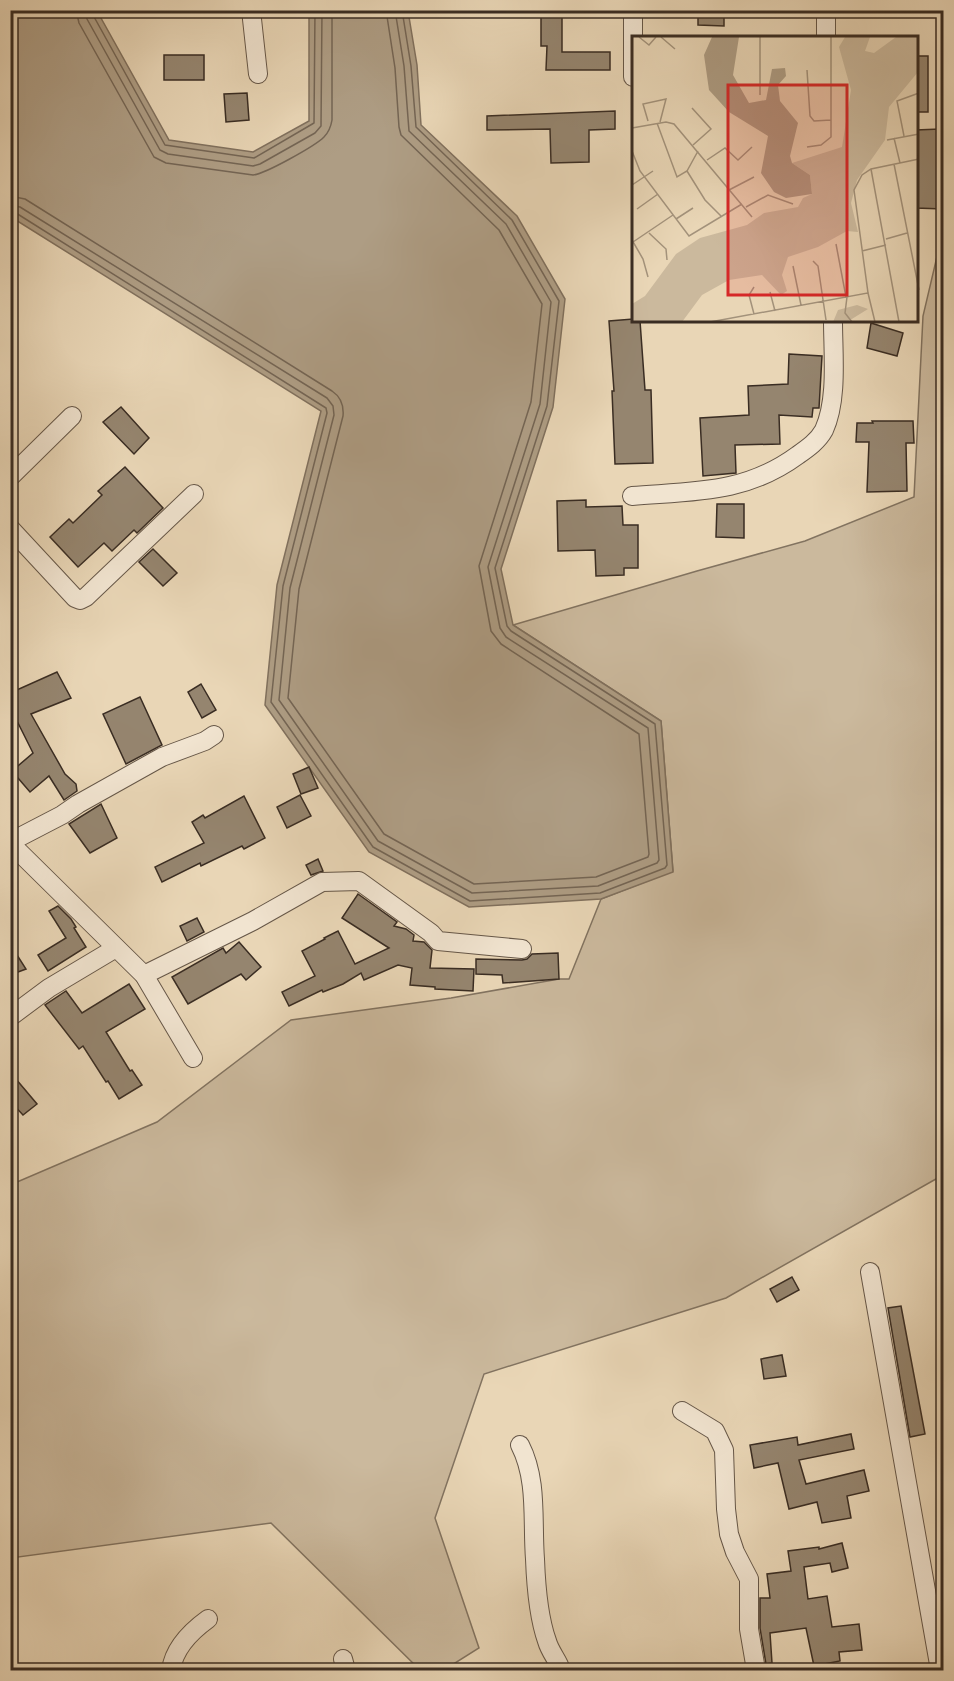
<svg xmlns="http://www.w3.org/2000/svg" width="954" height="1681" font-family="'Sorts Mill Goudy',serif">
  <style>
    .green { fill: #cbb99d; stroke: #827360; stroke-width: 1.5 }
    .water { fill: #ae9d84; stroke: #80705d; stroke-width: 1.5 }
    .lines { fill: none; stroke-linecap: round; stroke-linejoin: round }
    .shore { stroke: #746554; stroke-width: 1.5 }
    .building { fill: #95856f; stroke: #3a2d23; stroke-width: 1.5 }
    .minor-casing { stroke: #665748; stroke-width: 20 }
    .minor { stroke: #f1e4d0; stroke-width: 18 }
    .inset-road { fill: none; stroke: #a3927b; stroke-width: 1.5 }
    .view { fill: #d62828; fill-opacity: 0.15; stroke: #d62828; stroke-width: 3 }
    .inset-edge { fill: none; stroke: #3a2d23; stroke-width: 3 }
  </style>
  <rect width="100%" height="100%" fill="#e9d6b6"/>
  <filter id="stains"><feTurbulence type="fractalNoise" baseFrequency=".00333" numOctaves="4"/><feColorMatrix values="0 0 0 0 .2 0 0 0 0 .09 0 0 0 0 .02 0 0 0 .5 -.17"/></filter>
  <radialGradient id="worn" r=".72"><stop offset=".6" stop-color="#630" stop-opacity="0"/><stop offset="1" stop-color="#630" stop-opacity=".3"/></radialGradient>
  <polygon class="green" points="943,231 943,1175 726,1298 484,1374 435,1518 479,1648 444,1670 420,1670 271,1523 11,1558 10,1185 157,1122 291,1020 451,998 559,979 569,979 601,899 673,871 661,721 513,625 697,571 805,541 914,497 923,316"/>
  <polygon class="water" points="10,11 97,11 169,140 253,152 309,121 309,11 408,11 417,65 421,125 517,216 565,299 553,407 501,569 513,625 661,721 673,872 601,899 469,907 369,852 265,705 277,585 321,411 11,217"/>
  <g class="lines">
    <g class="shore">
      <path d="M 76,10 L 79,23 L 154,157 L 166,163 L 253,175 C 265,174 315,146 324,137 C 329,132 331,126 332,120 L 332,10"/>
      <polyline points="85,10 87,19 160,150 168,154 253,166 260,164 315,133 321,126 322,10"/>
      <polyline points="93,10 93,15 165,145 254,158 314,123 315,10"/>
      <path d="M 10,196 L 25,199 L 332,391 C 341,397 344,405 343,416 L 299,589 L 288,698 L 384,834 L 474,884 L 596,877 L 648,857 L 649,854 L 639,734 L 501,644 L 491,631 L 479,566 L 531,402 L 542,304 L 499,230 L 401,135 L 399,127 L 395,68 L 386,10"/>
      <polyline points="10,205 20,207 327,398 333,406 334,415 290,588 279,700 378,841 472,893 598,886 657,863 659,860 648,728 506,637 500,628 488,567 540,404 551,302 506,224 409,131 404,66 395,10"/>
      <polyline points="10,212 16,213 326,408 327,413 283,586 271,702 373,847 470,901 600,893 665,868 667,865 655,724 511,631 507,626 495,568 547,406 559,301 512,220 416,127 411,66 402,10"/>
    </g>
  </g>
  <g class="building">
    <polygon points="698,10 724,10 724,26 698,25"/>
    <polygon points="541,16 562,16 562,52 610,52 610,70 546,70 547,46 541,46"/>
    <rect x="164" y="55" width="40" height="25"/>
    <rect x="916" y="56" width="12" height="56"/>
    <polygon points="247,93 249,120 226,122 224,94"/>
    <polygon points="615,111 615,129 589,130 589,162 551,163 550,129 487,130 487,116"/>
    <polygon points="940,129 943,209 916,208 916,130"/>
    <polygon points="633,319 633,321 640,321 645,390 651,390 653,463 615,464 612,391 614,391 609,321"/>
    <polygon points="871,323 903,333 897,356 867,348"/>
    <polygon points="789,354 822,356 819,408 813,408 812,417 779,415 780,444 735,445 736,473 703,476 700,418 749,415 748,386 788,384"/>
    <polygon points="121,407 149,438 134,454 103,422"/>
    <polygon points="872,421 913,421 914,443 906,443 907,491 867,492 869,442 856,442 857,423 873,423"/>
    <polygon points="125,467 163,508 137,533 134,530 112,551 104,543 78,567 50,537 69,519 73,523 102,495 98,491"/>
    <polygon points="586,500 586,507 622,506 623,525 638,525 638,568 624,568 624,575 596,576 595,550 558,551 557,501"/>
    <polygon points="717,504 744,504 744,538 716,537"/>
    <polygon points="153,549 177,573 163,586 139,562"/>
    <polygon points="57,672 71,698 31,714 65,774 76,784 77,791 64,800 49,776 30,792 12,771 33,753 18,723 10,727 10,693"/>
    <polygon points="201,684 216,710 202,718 188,692"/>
    <polygon points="140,697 162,745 126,764 103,714"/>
    <polygon points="309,767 318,788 301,794 293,774"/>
    <polygon points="300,795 311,816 287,828 277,807"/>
    <polygon points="244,796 265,838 244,849 242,846 201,866 200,863 162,882 155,867 204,843 192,822 203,815 205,818"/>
    <polygon points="101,804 117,838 90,853 69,824"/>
    <polygon points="318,859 323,871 311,875 306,865"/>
    <polygon points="358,894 397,922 394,926 406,929 414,935 413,941 424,942 432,950 430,968 474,969 473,991 435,989 435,987 410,985 412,968 398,965 364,980 361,973 343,984 323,992 322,990 289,1006 282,992 315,976 302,951 325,939 324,938 338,931 355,964 389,948 342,918"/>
    <polygon points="58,906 71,919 76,927 74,928 86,947 48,971 38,955 66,938 49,911"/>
    <polygon points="197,918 204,932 187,941 180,926"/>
    <polygon points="239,942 261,967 246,980 241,974 188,1004 172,977 223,948 226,953"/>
    <polygon points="10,944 26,969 10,975"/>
    <polygon points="558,953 559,979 503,983 502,975 476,974 476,959 522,960 527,959 532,954"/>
    <polygon points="129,984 145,1009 106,1032 130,1071 132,1070 142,1085 119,1099 108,1081 106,1082 83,1046 79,1049 45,1005 66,991 82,1013"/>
    <polygon points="10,1072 37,1104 23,1115 10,1101"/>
    <polygon points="792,1277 799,1290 777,1302 770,1289"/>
    <polygon points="901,1306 925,1434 910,1437 888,1308"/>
    <polygon points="782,1355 786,1376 764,1379 761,1359"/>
    <polygon points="851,1434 854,1449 799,1460 806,1484 864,1470 869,1491 847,1496 851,1518 822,1523 817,1502 789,1509 778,1463 754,1468 750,1445 797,1437 798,1445"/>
    <polygon points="842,1543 848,1568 832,1572 830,1563 804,1567 808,1599 827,1596 832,1627 859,1624 862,1650 839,1652 840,1661 814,1666 806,1628 770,1633 772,1663 766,1664 760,1628 760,1598 770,1598 767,1574 791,1571 788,1551 819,1547 819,1549"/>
  </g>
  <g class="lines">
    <g class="minor-casing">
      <g id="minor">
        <polyline points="251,10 258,74"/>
        <polyline points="826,10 826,38"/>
        <polyline points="633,77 633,10"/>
        <polyline points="10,477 72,416"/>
        <path d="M 632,496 C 694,491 745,494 798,455 C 808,448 818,441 824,430 C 838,399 833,354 833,321"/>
        <polyline points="10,528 75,598 80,600 86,597 194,494"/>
        <polyline points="10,842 62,815 78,804 162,757 205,741 214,735"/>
        <polyline points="10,843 144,975 193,1058"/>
        <polyline points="144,975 253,921 322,882 359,881 431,933 438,941 522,949"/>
        <polyline points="10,1017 49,988 116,948"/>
        <polyline points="870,1272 940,1670"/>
        <polyline points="682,1411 715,1431 724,1450 726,1509 729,1534 735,1552 749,1579 749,1629 756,1670"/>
        <path d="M 520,1445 C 538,1480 532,1521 535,1559 C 536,1586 538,1616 547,1641 C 550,1652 558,1660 561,1670"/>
        <polyline points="343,1659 346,1670"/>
        <path d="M 171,1670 C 174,1648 190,1632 208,1619"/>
      </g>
    </g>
    <use href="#minor" class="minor"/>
  </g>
  <g transform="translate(632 36)">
    <rect width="286" height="286" fill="#e9d6b6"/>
    <path d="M 213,1 L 238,1 L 233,15 L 242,17 L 264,1 L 286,1 L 286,36 L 257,71 L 253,104 L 225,144 L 219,167 L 226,196 L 215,195 L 186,211 L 156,221 L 150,239 L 155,255 L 149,259 L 130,239 L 97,244 L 70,259 L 50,286 L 0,286 L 0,268 L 13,260 L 44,218 L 68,202 L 115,189 L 132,177 L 166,171 L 171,162 L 180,158 L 178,139 L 160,127 L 210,111 L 219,54 L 207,11 ZM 225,269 L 236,273 L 215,286 L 201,286 L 206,274 Z" fill="#cbb99d"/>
    <path d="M 80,1 L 107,1 L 101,39 L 117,67 L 134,64 L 140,33 L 153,32 L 154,40 L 146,49 L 148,65 L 166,87 L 158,120 L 160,127 L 178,139 L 180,158 L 154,162 L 142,156 L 129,137 L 136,100 L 97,76 L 77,54 L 72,19 Z" fill="#ae9d84"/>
    <path class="inset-road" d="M 7,1 L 17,9 L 24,1M 29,1 L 43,13M 128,1 L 128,59M 175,34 L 178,80 L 182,85 L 199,84M 60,72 L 79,93 L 61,109M 16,85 L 11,68 L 34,63 L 28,86M 25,87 L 45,141 L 55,135 L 66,115M 0,92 L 34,86 L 42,88 L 120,181M 272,100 L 265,65 L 287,57M 262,102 L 268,127M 255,104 L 287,98M 175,111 L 189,109 L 199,101 L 199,1M 0,115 L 8,135 L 57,200 L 110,168M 75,124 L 93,112 L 106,124 L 120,111M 262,128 L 287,254M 239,133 L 267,286M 55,135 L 73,164 L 90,181M 0,149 L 21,135M 97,154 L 122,141M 114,171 L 136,159 L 161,168M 5,173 L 26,158M 44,183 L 61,172M 17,197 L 34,213 L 35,224M 254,203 L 275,197M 0,204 L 11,223 L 16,241M 1,206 L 41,179M 204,208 L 214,261M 230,215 L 254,209M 181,225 L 186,230 L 194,284M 161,230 L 169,269M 122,251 L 117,259 L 122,278M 138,256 L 143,275M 236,257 L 243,286M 215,261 L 213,277 L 220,286M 78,286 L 236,257 L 222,154 L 230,139 L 239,133 L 287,123"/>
    <path class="view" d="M 96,49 L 215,49 L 215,259 L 96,259 Z"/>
    <rect width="286" height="286" class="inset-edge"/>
  </g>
  <rect width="954" height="1681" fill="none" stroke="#e9d6b6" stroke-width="36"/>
  <rect x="12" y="12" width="930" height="1657" fill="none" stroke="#3a2d23" stroke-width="3"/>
  <rect x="18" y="18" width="918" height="1645" fill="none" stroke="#3a2d23" stroke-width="1.5"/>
  <rect width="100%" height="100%" filter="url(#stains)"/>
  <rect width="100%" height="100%" fill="url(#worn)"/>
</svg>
